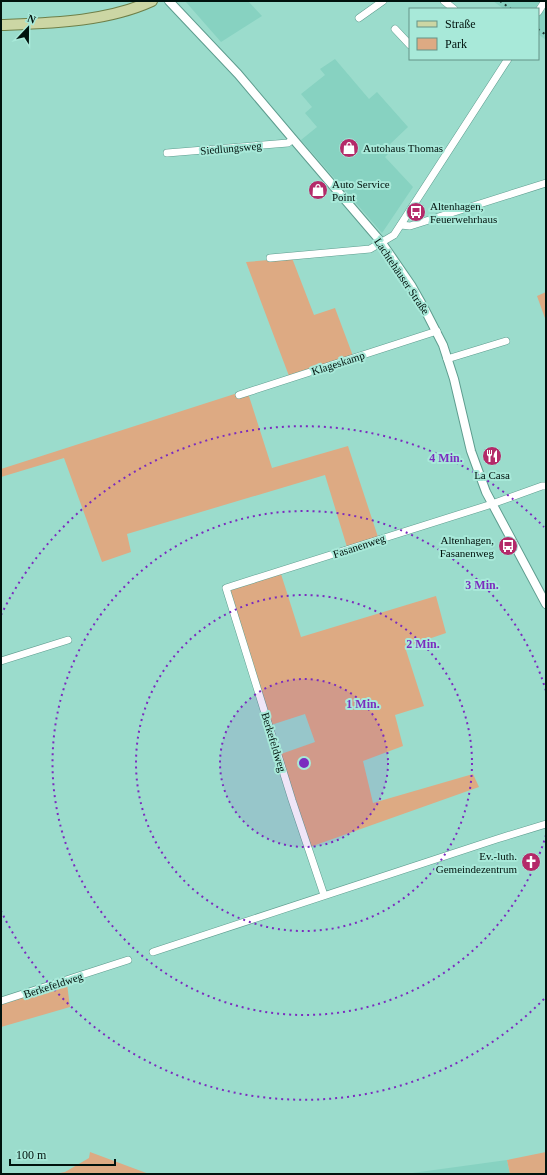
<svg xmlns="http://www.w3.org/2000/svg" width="547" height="1175" font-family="'Times New Roman',serif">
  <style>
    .built { fill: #87d2c1 }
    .green { fill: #ddaa83 }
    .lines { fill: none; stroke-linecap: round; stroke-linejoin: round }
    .minor-casing { stroke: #5e9d8f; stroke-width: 8 }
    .tertiary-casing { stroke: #5e9d8f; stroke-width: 10 }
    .primary-casing { stroke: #6e7f48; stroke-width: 12 }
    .minor { stroke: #fff; stroke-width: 7 }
    .tertiary { stroke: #fff; stroke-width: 8 }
    .primary { stroke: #ccd6a4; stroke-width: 10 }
    .rail { stroke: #1d3831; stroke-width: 2; stroke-dasharray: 2 4; stroke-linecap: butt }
    .ring { fill: none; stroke: #7b2cbf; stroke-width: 2; stroke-dasharray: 2 4 }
    .labels { text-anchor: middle; stroke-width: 4; stroke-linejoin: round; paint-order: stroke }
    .street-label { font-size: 11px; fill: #00120d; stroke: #a8e9d9 }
    .poi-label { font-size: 11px; fill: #00120d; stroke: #a8e9d9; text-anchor: start }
    .centre { fill: #7b2cbf; stroke: #a8e9d9; stroke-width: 2 }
    .ring-label { font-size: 12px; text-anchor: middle; font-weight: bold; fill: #7b2cbf; stroke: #a8e9d9; stroke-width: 4; stroke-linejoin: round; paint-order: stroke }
  </style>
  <rect width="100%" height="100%" fill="#9bdccc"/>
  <g class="built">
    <polygon points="185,1 248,1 262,16 221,42"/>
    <polygon points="493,1 540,1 537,5 545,12 546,10 546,40 538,34 538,9 504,9"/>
    <polygon points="335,59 369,99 377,92 408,127 388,146 392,150 385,157 413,187 382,233 301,140 317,127 305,113 312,107 301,94 325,75 320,69"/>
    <polygon points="507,1160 510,1174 405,1174"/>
  </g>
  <g class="green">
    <polygon points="292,258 314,315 335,308 353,356 289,376 246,262"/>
    <polygon points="546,292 546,321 537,296"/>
    <polygon points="247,390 272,468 348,446 378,537 347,547 325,475 127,534 131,552 102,562 64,458 1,477 1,469"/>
    <polygon points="281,574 301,637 436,596 446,633 405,647 424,706 395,715 403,746 363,761 373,803 473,774 479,787 310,847 281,754 315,742 305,714 271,725 230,590"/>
    <polygon points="67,984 70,1007 1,1027 1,1004"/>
    <polygon points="90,1152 149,1174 54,1174 65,1172 89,1158"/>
    <polygon points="546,1152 546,1174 510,1174 507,1160"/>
  </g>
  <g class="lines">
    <g class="minor-casing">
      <g id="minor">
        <polyline points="444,1 454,9"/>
        <polyline points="538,12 545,1"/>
        <polyline points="359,18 383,1"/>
        <polyline points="395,29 410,45"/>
        <polyline points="167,153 288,143 293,139"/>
        <polyline points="401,225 410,226 546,183"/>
        <polyline points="270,258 370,249 394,235 508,59"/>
        <polyline points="447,359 506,341"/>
        <polyline points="239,395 437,331"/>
        <polyline points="1,661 68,640"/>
        <polyline points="324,895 292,800 226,588 492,504 542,486 546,486"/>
        <polyline points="153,952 497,839 546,824"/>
        <polyline points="1,1001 128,960"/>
      </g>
    </g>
    <g class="tertiary-casing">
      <polyline id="tertiary" points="169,1 238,74 293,139 382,243 411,285 424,308 443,345 454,379 471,451 486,492 546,604"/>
    </g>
    <g class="primary-casing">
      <path id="primary" d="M 1,25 C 51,23 106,22 152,1"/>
    </g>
    <use href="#minor" class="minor"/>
    <use href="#tertiary" class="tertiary"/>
    <use href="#primary" class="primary"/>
    <g class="rail">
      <polyline points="500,1 511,9"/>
      <polyline points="538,29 546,35"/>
    </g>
  </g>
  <circle cx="304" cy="763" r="84" fill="#7b2cbf" fill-opacity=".12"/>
  <g class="ring">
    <circle cx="304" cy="763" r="84"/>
    <circle cx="304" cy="763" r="168"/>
    <path d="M546 835A252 252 0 1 1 546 691"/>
    <path d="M544 999A337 337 0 0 1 1 911M1 615A337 337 0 0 1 544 527"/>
  </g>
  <defs>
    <g id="shop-disc" transform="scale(1)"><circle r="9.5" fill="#b42a69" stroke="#a8e9d9"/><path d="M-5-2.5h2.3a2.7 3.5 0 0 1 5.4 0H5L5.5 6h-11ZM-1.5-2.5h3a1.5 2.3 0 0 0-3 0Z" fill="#fff"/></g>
    <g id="bus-disc" transform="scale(1)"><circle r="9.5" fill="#b42a69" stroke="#a8e9d9"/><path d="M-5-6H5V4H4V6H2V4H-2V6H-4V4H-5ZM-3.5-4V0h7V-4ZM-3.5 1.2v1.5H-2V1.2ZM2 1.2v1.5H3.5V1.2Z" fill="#fff"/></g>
    <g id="restaurant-disc" transform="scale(1)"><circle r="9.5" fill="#b42a69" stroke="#a8e9d9"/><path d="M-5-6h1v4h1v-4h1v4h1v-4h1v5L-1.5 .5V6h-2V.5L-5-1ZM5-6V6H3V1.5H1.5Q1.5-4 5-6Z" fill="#fff"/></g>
    <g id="church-disc" transform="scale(1)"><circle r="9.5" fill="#b42a69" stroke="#a8e9d9"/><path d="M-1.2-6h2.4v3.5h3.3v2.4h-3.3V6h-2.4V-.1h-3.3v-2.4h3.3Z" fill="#fff"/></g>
  </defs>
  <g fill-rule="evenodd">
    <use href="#shop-disc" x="349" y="148"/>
    <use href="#shop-disc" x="318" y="190"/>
    <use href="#bus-disc" x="416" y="212"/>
    <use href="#restaurant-disc" x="492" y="456"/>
    <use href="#bus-disc" x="508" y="546"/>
    <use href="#church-disc" x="531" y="862"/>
  </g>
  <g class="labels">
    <g class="street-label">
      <text transform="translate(231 148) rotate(-5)" y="4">Siedlungsweg</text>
      <text transform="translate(402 276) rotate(56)" y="4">Lachtehäuser Straße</text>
      <text transform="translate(338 363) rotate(-18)" y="4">Klageskamp</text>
      <text transform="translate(359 546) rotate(-18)" y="4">Fasanenweg</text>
      <text transform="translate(274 742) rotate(73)" y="4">Berkefeldweg</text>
      <text transform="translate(53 985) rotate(-18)" y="4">Berkefeldweg</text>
    </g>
    <g class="poi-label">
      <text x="363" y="152">Autohaus Thomas</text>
      <text x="332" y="188">Auto Service<tspan x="332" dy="13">Point</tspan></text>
      <text x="430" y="210">Altenhagen,<tspan x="430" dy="13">Feuerwehrhaus</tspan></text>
      <text x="492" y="479" text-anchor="middle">La Casa</text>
      <text x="494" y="544" text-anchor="end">Altenhagen,<tspan x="494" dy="13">Fasanenweg</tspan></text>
      <text x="517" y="860" text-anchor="end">Ev.-luth.<tspan x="517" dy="13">Gemeindezentrum</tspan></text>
    </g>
  </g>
  <circle cx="304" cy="763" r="6" class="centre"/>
  <g class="ring-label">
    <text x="446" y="462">4 Min.</text>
    <text x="482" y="589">3 Min.</text>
    <text x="423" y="648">2 Min.</text>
    <text x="363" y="708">1 Min.</text>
  </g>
  <rect width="547" height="1175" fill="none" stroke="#00120d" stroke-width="4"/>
  <rect x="409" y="8" width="130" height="52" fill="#a8e9d9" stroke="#659387"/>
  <rect x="417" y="21" width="20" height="6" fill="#ccd6a4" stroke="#659387"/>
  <text x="445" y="28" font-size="12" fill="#00120d">Straße</text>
  <rect x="417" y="38" width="20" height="12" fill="#ddaa83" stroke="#659387"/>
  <text x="445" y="48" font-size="12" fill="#00120d">Park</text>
  <g transform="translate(28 28) rotate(22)" stroke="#a8e9d9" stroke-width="3" paint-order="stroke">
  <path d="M0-3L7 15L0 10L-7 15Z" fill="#00120d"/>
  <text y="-6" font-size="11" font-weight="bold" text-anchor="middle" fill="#00120d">N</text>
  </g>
  <path d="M10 1159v6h105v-6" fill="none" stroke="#00120d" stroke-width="2"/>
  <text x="16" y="1159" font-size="12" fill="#00120d" stroke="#a8e9d9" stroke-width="3" paint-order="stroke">100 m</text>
</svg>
